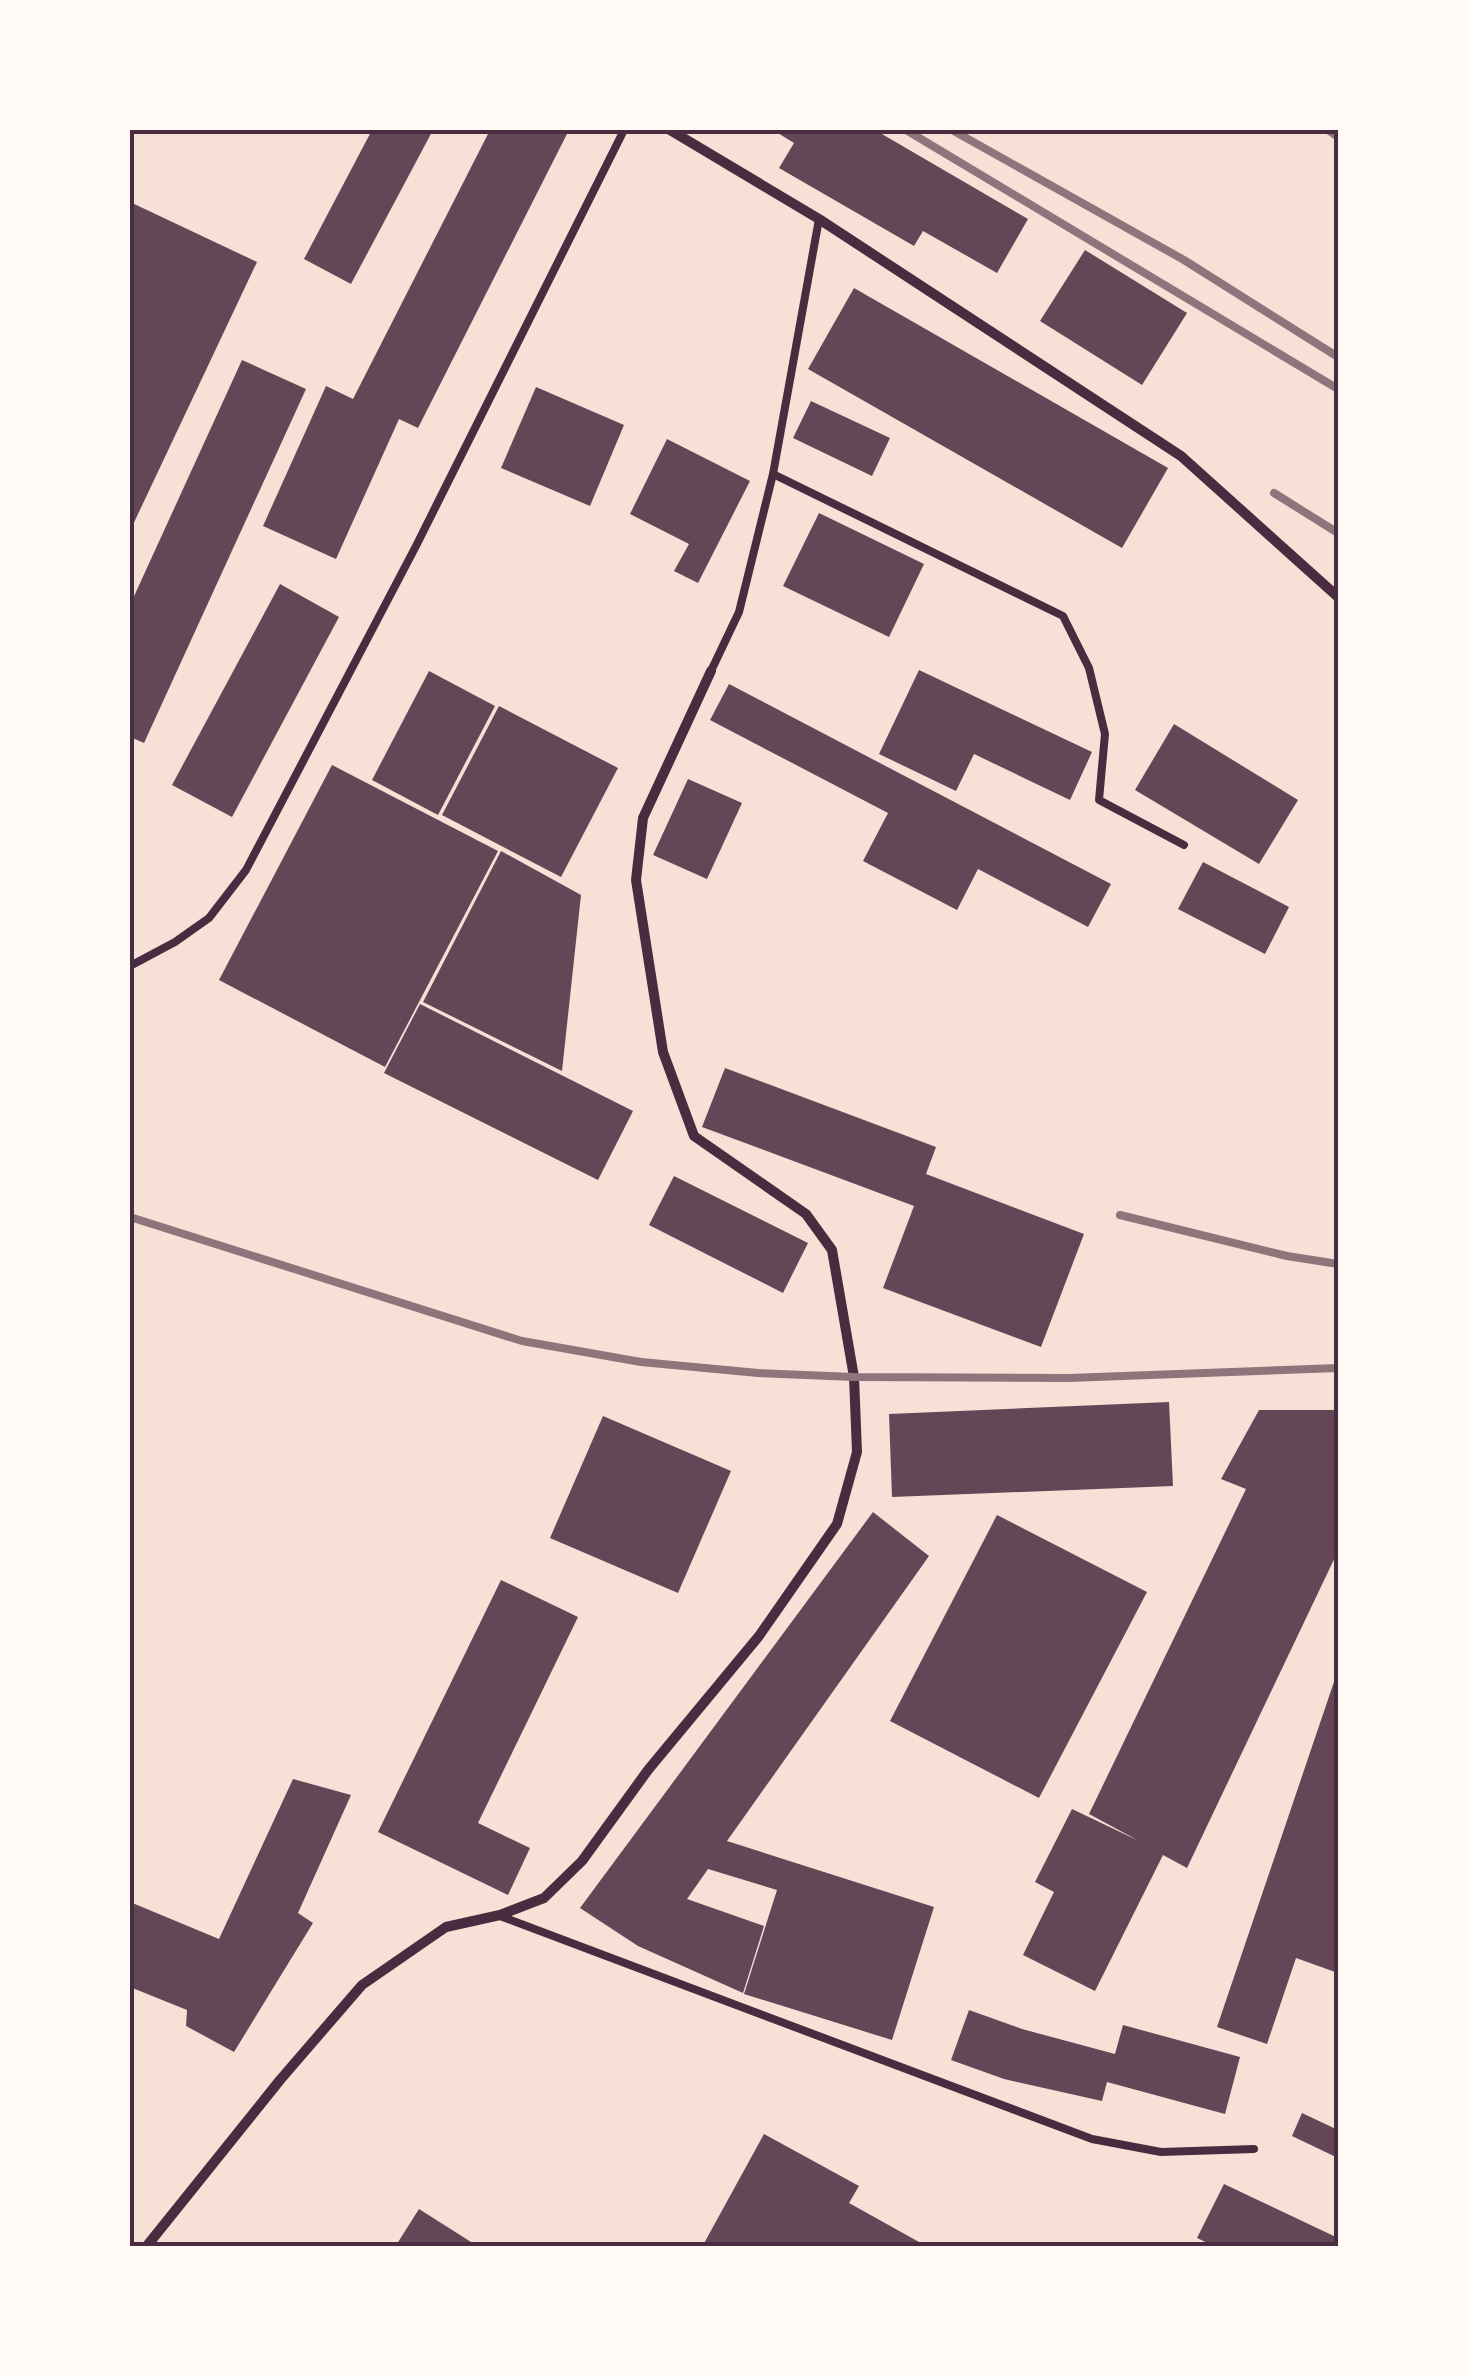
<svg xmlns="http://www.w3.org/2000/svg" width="1468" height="2377" font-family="Spectral,serif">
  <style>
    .building { fill: #644757 }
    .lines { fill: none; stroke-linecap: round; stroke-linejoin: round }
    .service { stroke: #4a2c40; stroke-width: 8 }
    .minor { stroke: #4a2c40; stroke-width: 10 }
    .rail { stroke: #8f747c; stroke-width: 8 }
    .neatline { fill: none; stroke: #4a2c40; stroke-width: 4 }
  </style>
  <rect width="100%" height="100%" fill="#f7e1d7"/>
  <g class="building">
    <polygon points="372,130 433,130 351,284 304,259"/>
    <polygon points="490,130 569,130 418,428 399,419 336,559 263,526 326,386 353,399"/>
    <polygon points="773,130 875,130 1028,219 997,273 923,231 914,246 779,168 794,143"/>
    <polygon points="130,202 257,262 130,531"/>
    <polygon points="1085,250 1187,313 1142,385 1040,321"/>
    <polygon points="854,288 1168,468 1122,548 808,369"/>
    <polygon points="242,360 306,389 144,743 130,737 130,605"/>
    <polygon points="536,387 624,425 590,506 501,468"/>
    <polygon points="811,401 890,438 872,476 793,438"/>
    <polygon points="667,439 750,481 698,583 674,571 689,544 630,514"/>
    <polygon points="819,513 924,564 889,637 783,586"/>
    <polygon points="280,584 339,617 232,817 172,785"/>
    <polygon points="919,670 1092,752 1070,800 974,754 956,791 879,754"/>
    <polygon points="429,671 495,706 438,815 372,780"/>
    <polygon points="729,684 1111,884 1088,927 978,869 957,910 863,861 888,813 710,720"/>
    <polygon points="499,706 618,768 561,877 442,815"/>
    <polygon points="1174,724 1298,800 1259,864 1135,790"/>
    <polygon points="332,765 498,851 385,1067 219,980"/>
    <polygon points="688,779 742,803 707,879 653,855"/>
    <polygon points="501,851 581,895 562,1071 423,1002"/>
    <polygon points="1203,862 1289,907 1265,954 1178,909"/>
    <polygon points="420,1004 633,1111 598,1180 384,1073"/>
    <polygon points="725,1068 936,1147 926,1174 1084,1234 1041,1347 883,1288 914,1206 702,1127"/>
    <polygon points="674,1176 808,1243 783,1293 649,1225"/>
    <polygon points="1169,1402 1173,1486 892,1497 889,1414"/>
    <polygon points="1259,1410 1338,1410 1338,1551 1187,1868 1163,1855 1095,1991 1023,1955 1054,1892 1035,1882 1072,1809 1139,1841 1089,1814 1246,1489 1221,1479"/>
    <polygon points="603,1416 731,1471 678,1593 550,1538"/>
    <polygon points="873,1512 929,1556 727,1841 934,1907 892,2040 744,1994 777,1890 708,1869 687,1899 764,1926 743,1993 638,1946 580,1908"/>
    <polygon points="997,1515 1147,1592 1039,1798 890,1721"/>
    <polygon points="501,1580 578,1617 478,1823 530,1848 508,1895 378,1832"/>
    <polygon points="1338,1670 1338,1973 1296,1958 1267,2044 1217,2027"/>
    <polygon points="293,1779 351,1795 298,1913 313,1923 234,2052 186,2026 187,2010 130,1987 130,1902 219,1939"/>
    <polygon points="969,2010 1022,2029 1115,2054 1123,2025 1240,2057 1225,2114 1107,2082 1102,2101 1004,2079 951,2060"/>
    <polygon points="1302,2113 1338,2130 1338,2158 1292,2136"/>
    <polygon points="764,2134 859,2186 849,2203 928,2247 702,2247"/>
    <polygon points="1224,2184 1338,2238 1338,2247 1216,2247 1197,2238"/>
    <polygon points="419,2209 479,2247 395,2247"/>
  </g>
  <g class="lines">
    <g class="service">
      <polyline points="819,219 773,474 1063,616 1089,668 1105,734 1099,800 1184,845"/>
      <polyline points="711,671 739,612 773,474"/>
      <polyline points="130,966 175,942 209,918 246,870 416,546 624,130"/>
      <polyline points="500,1916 1092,2139 1161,2152 1254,2149"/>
    </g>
    <g class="minor">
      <polyline points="670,130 819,219 1181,456 1338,597"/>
      <polyline points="146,2247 280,2080 362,1985 446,1927 500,1915 544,1898 582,1861 648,1770 759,1636 837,1524 857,1452 854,1377 832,1250 806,1214 694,1136 663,1052 636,880 643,818 711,671"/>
    </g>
    <g class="rail">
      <polyline points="906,130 1338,389"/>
      <polyline points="952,130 1184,260 1338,357"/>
      <polyline points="1328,130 1338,137"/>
      <polyline points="1274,493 1338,533"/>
      <polyline points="1120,1215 1287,1256 1338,1264"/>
      <polyline points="130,1217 522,1341 641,1362 758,1373 854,1377 1069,1378 1338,1368"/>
    </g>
  </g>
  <rect width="1468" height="2377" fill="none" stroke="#fffaf5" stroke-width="265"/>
  <rect x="132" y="132" width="1204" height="2112" class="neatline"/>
</svg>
